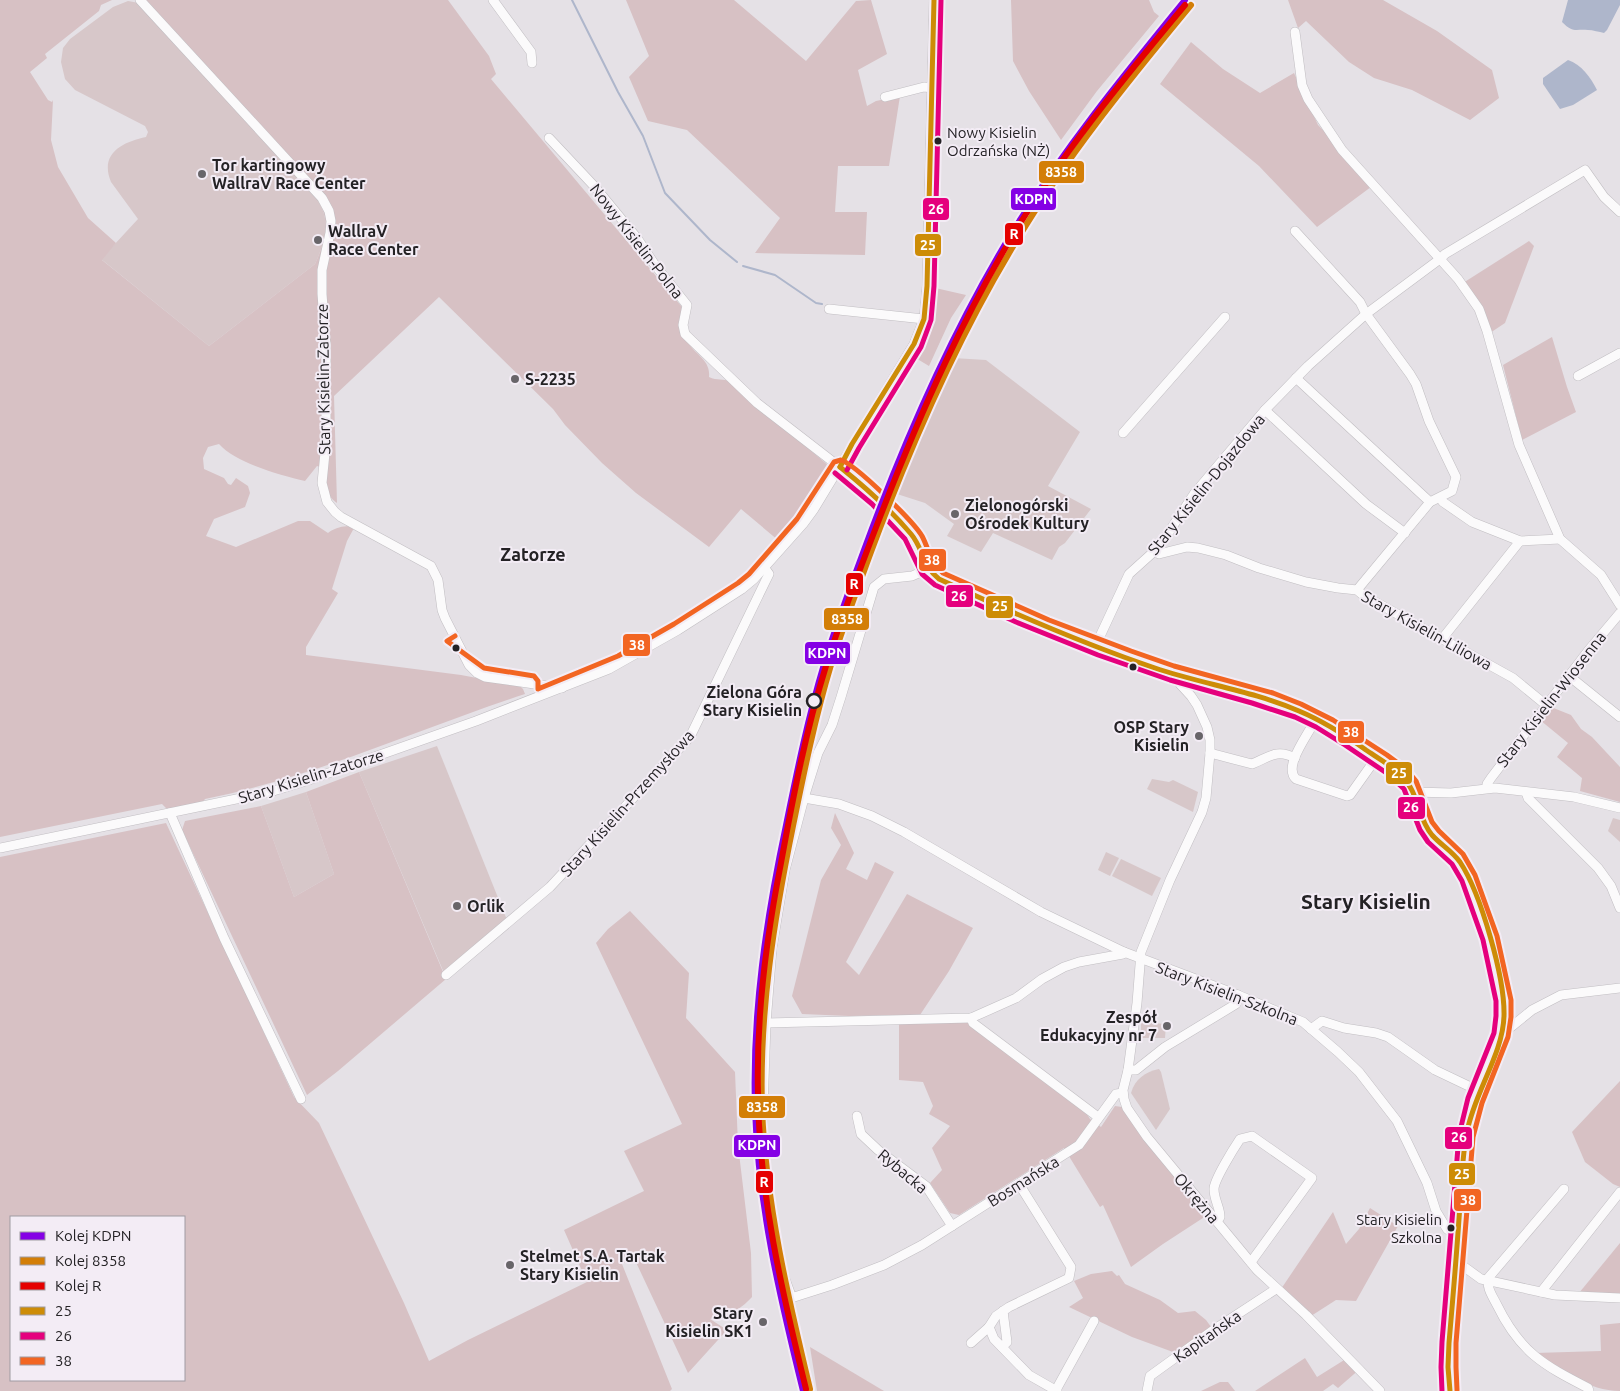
<svg xmlns="http://www.w3.org/2000/svg" width="1620" height="1391" font-family="Ubuntu,sans-serif">
  <style>
    .green { fill: #d7c7c9 }
    .forest { fill: #d7c1c4; fill-rule: evenodd }
    .water { fill: #aeb6cb }
    .lines { fill: none; stroke-linecap: round; stroke-linejoin: round }
    .stream { stroke: #aeb6cb; stroke-width: 2 }
    .minor-casing { stroke: #c1bec2; stroke-width: 10 }
    .minor { stroke: #fbfafb; stroke-width: 9 }
    .bus-1-casing { stroke: #f3ecf5; stroke-width: 9 }
    .bus-2-casing { stroke: #f3ecf5; stroke-width: 9 }
    .bus-3-casing { stroke: #f3ecf5; stroke-width: 9 }
    .bus-1 { stroke: #cd8c07; stroke-width: 5 }
    .bus-2 { stroke: #e5007d; stroke-width: 5 }
    .bus-3 { stroke: #f26522; stroke-width: 5 }
    .rail-1-casing { stroke: #f3ecf5; stroke-width: 10 }
    .rail-2-casing { stroke: #f3ecf5; stroke-width: 10 }
    .rail-3-casing { stroke: #f3ecf5; stroke-width: 10 }
    .rail-1 { stroke: #8500e5; stroke-width: 6 }
    .rail-2 { stroke: #d37e07; stroke-width: 6 }
    .rail-3 { stroke: #e50000; stroke-width: 6 }
    .bus-dot { fill: #242225; stroke: #f3ecf5; stroke-width: 2 }
    .poi-dot { fill: #686569; stroke: #f3ecf5; stroke-width: 2 }
    .stop-dot { fill: #f3ecf5; stroke: #242225; stroke-width: 2.5 }
    .labels { text-anchor: middle; stroke-width: 4; stroke-linejoin: round; paint-order: stroke }
    .bus-label { font-size: 15px; fill: #242225; stroke: #f3ecf5; text-anchor: start }
    .poi-label { font-size: 16px; font-weight: bold; fill: #242225; stroke: #f3ecf5; text-anchor: start }
    .street-label { font-size: 16px; fill: #242225; stroke: #f3ecf5 }
    .stop-label { font-size: 16px; font-weight: bold; fill: #242225; stroke: #f3ecf5; text-anchor: end }
    .neighbourhood-label { font-size: 18px; font-weight: bold; fill: #242225; stroke: #f3ecf5 }
    .district-label { font-size: 21px; font-weight: bold; fill: #242225; stroke: #f3ecf5 }
    .line-badge { stroke: #f3ecf5; stroke-width: 2 }
    .badge-label { font-size: 14px; text-anchor: middle; font-weight: bold; fill: #fff }
  </style>
  <rect width="100%" height="100%" fill="#e5e1e6"/>
  <g class="green">
    <path d="M 128,1 L 139,3 L 317,199 C 332,222 325,241 315,264 L 209,346 L 101,259 L 138,219 L 111,182 C 99,153 123,142 146,137 L 148,132 L 145,126 L 75,90 L 65,79 L 61,62 L 63,48 L 70,39 L 113,7 Z"/>
    <polygon points="953,358 986,360 1080,432 1048,486 1091,509 1065,543 1059,547 1052,560 993,533 981,552 947,536 954,524 925,503 897,494"/>
    <polygon points="437,746 507,920 444,973 359,772"/>
    <polygon points="1152,779 1169,782 1173,780 1198,792 1193,812 1147,789"/>
    <polygon points="306,792 334,874 294,897 261,806"/>
    <polygon points="1613,818 1620,820 1620,842 1608,831"/>
    <polygon points="1106,852 1119,858 1110,876 1098,870"/>
    <polygon points="1121,859 1161,878 1152,896 1112,876"/>
    <polygon points="1141,1022 1166,1024 1165,1038 1141,1038"/>
    <path d="M 1159,1069 L 1161,1072 L 1170,1109 L 1156,1130 L 1131,1093 C 1135,1079 1145,1072 1159,1069 Z"/>
  </g>
  <g class="forest">
    <path d="M 0,0 L 112,0 L 101,5 L 99,11 L 45,54 L 47,58 L 30,72 L 48,100 L 52,102 L 53,100 L 51,140 L 58,167 L 88,218 L 116,243 L 102,260 L 209,346 L 315,264 C 325,241 332,222 317,199 L 140,0 L 448,0 L 489,56 L 496,74 L 491,79 L 682,307 C 682,317 684,330 687,340 C 693,354 711,359 709,377 C 717,381 723,378 731,382 L 830,467 C 819,490 799,525 779,541 L 741,509 L 709,547 L 636,493 L 602,463 L 565,425 L 553,409 L 439,297 L 334,396 L 337,503 C 324,494 327,483 326,469 L 317,466 L 305,481 C 280,475 236,463 219,444 L 208,447 L 203,458 L 204,469 L 224,478 L 228,484 L 231,485 L 236,478 L 248,486 L 250,493 L 245,507 L 214,519 L 206,536 L 236,547 L 298,521 L 310,521 L 328,533 C 335,528 346,524 354,528 L 347,541 L 332,589 L 338,593 L 306,647 L 306,655 L 461,675 L 520,686 L 523,689 L 525,694 C 418,729 315,777 205,799 L 202,803 L 167,809 L 162,804 L 0,837 Z"/>
    <polygon points="626,0 734,0 806,61 856,1 871,0 887,54 858,70 867,106 876,101 900,96 889,166 838,166 835,212 867,212 865,255 755,253 780,218 687,130 648,121 629,77 649,56"/>
    <polygon points="1011,0 1149,0 1154,12 1159,16 1097,91 1061,140 1029,91 1013,61"/>
    <polygon points="1288,0 1383,0 1437,31 1492,70 1499,98 1470,120 1412,90 1374,78 1349,62 1306,21 1298,28"/>
    <polygon points="1191,42 1223,69 1260,93 1294,73 1318,125 1375,184 1317,227 1259,166 1160,84"/>
    <polygon points="1529,241 1534,246 1505,323 1490,333 1463,283"/>
    <polygon points="931,287 966,295 951,318 929,366 914,357 930,313"/>
    <polygon points="1552,337 1567,387 1576,412 1522,440 1503,365"/>
    <polygon points="1551,707 1571,715 1581,729 1592,737 1620,767 1620,802 1580,791 1582,778 1557,757 1568,743 1540,720"/>
    <polygon points="359,772 446,979 338,1071 307,1095 182,830 185,821 261,806 294,897 334,874 306,792"/>
    <polygon points="835,813 854,853 846,869 867,880 875,862 894,872 846,962 859,975 907,894 973,928 949,971 920,1015 958,1015 1085,1111 1090,1119 1101,1127 1115,1106 1122,1107 1137,1130 1206,1216 1163,1244 1131,1267 1103,1205 1100,1207 1064,1148 959,1215 950,1213 930,1183 942,1170 932,1148 950,1126 929,1114 933,1106 923,1082 899,1080 899,1015 849,1016 802,1014 792,996 821,880 841,845 831,828"/>
    <path d="M 166,823 L 294,1097 L 319,1123 L 404,1303 L 429,1361 L 468,1340 L 587,1282 L 564,1230 L 644,1191 L 624,1151 L 682,1124 L 596,943 L 608,929 L 630,911 L 689,973 L 686,1018 L 735,1072 L 738,1145 L 751,1253 L 752,1297 C 739,1311 729,1315 710,1319 L 727,1330 L 688,1373 L 634,1258 L 587,1281 L 622,1264 L 672,1389 L 670,1391 L 0,1391 L 0,857 ZM 11,1217 L 184,1217 L 184,1380 L 11,1380 Z"/>
    <polygon points="1620,1081 1620,1187 1613,1184 1585,1162 1572,1132"/>
    <polygon points="1370,1208 1398,1226 1356,1301 1336,1300 1311,1316 1281,1289 1333,1212 1346,1244 1359,1229"/>
    <polygon points="1620,1243 1620,1295 1579,1293"/>
    <polygon points="1112,1271 1117,1276 1119,1275 1125,1284 1160,1300 1178,1313 1195,1311 1206,1320 1214,1331 1173,1352 1132,1337 1069,1307 1083,1298 1074,1281 1091,1274"/>
    <path d="M 1620,1323 L 1620,1391 C 1589,1391 1560,1370 1535,1353 L 1601,1351 L 1600,1325 Z"/>
    <polygon points="810,1347 884,1391 817,1391"/>
    <polygon points="1349,1357 1361,1368 1338,1388 1333,1384 1323,1391 1255,1391 1305,1358 1317,1377"/>
    <polygon points="1220,1382 1228,1382 1235,1391 1201,1391"/>
  </g>
  <g class="water">
    <path d="M 1568,0 L 1620,0 L 1620,5 L 1607,30 L 1604,33 C 1599,32 1593,30 1588,30 C 1574,29 1573,33 1562,22 Z"/>
    <path d="M 1568,60 C 1581,64 1591,78 1597,90 L 1573,105 L 1560,109 L 1543,84 L 1543,78 Z"/>
  </g>
  <g class="lines">
    <g class="stream">
      <polyline points="572,0 618,92 643,136 665,193 710,240 737,262"/>
      <polyline points="743,266 775,275 816,303 822,304"/>
    </g>
    <g class="minor-casing">
      <g id="minor">
        <polyline points="140,0 322,198 329,211 331,221 330,233 322,270 322,294 326,346 326,443 322,483 327,502 335,512 341,517 431,566 438,580 442,610 445,618 469,665 477,673 485,677 562,688"/>
        <polyline points="493,0 531,52 532,63"/>
        <polyline points="1295,32 1302,85 1308,99 1342,150 1458,279 1479,309 1487,331 1519,445 1560,539 1601,575 1620,605"/>
        <polyline points="885,97 924,87 933,88"/>
        <polyline points="549,138 595,187 637,238 655,265 687,305 683,325 685,334 757,403 859,482 910,533 918,544 928,569 935,577 1045,628 1086,644 1182,676 1268,700 1300,711 1340,732 1404,778 1417,798 1427,829 1457,858 1468,878 1490,943 1501,987 1504,1014 1502,1032 1473,1107 1466,1136 1449,1343 1448,1367 1450,1391"/>
        <polyline points="1295,231 1360,302 1366,314 1410,374 1416,384 1429,421 1456,477 1452,491 1430,502 1357,590"/>
        <polyline points="829,309 924,319"/>
        <polyline points="1578,376 1620,353"/>
        <polyline points="1296,378 1430,502"/>
        <polyline points="1265,410 1366,504 1405,533"/>
        <polyline points="1123,433 1225,317"/>
        <polyline points="1440,498 1443,502 1472,522 1520,541 1560,539"/>
        <polyline points="1156,550 1159,554 1187,547 1198,548 1226,555 1259,568 1306,582 1338,588 1357,590 1363,595 1513,678 1546,705"/>
        <polyline points="1442,639 1520,541"/>
        <polyline points="1095,647 1129,574 1159,547 1194,494 1265,410 1308,366 1366,314 1440,259 1445,254 1585,170 1604,197 1620,212"/>
        <polyline points="1182,676 1180,684 1191,696 1197,705 1207,727 1210,740 1210,753 1206,798 1202,812 1170,880 1141,952 1137,1003 1128,1070 1123,1090 1124,1099 1127,1108 1147,1137 1257,1270 1306,1315 1380,1391"/>
        <polyline points="1569,676 1620,717"/>
        <path d="M 1316,718 C 1310,733 1282,766 1296,779 L 1347,796 L 1350,795 L 1377,757"/>
        <path d="M 1210,753 L 1252,764 C 1268,758 1276,748 1295,758"/>
        <polyline points="1487,788 1487,784 1491,778 1588,651 1620,613"/>
        <polyline points="1414,792 1451,793 1495,788 1574,797 1620,808"/>
        <polyline points="1526,792 1528,798 1598,868 1611,886 1620,908"/>
        <polyline points="804,798 839,804 872,816 904,832 1041,912 1124,952 1238,995 1303,1022 1338,1052 1359,1072 1397,1121 1427,1183 1436,1211 1447,1229 1454,1234 1458,1235"/>
        <polyline points="170,813 224,938 301,1099"/>
        <polyline points="0,848 270,792 309,780 476,721 609,669 678,630 742,589 754,579 803,524 814,509 914,344 924,319 927,286 934,0"/>
        <polyline points="446,975 550,887 690,737 766,580 769,574 764,567"/>
        <polyline points="971,1018 973,1023 1098,1117"/>
        <polyline points="766,1023 971,1018 1016,998 1042,979 1064,967 1079,962 1123,954 1124,952"/>
        <polyline points="1503,1026 1511,1027 1532,1010 1561,995 1620,988"/>
        <polyline points="1311,1029 1322,1021 1344,1028 1376,1033 1388,1037 1435,1070 1479,1091"/>
        <polyline points="1128,1070 1136,1070 1165,1047 1236,1004 1238,995"/>
        <polyline points="857,1116 861,1134 878,1150 926,1186 952,1226"/>
        <path d="M 1564,1189 L 1489,1277 C 1486,1288 1492,1295 1497,1305 C 1520,1352 1543,1365 1588,1388 L 1589,1391"/>
        <path d="M 1217,1221 L 1220,1217 C 1220,1207 1214,1200 1214,1189 C 1214,1180 1234,1148 1240,1139 L 1252,1136 L 1312,1178 L 1251,1262"/>
        <polyline points="1455,1265 1463,1266 1481,1279 1555,1295 1620,1298"/>
        <polyline points="1541,1292 1620,1192"/>
        <polyline points="792,1298 782,1271 774,1241 762,1137 766,1023 772,948 785,870 804,798 818,753 832,725 841,697 874,587 884,579 912,576 928,569"/>
        <polyline points="788,1299 832,1285 884,1265 922,1245 1079,1145 1116,1094 1123,1093"/>
        <polyline points="989,1327 994,1339 1029,1375 1057,1391"/>
        <polyline points="971,1343 989,1327 996,1316 1009,1307 1069,1278 1071,1267 1019,1184"/>
        <polyline points="1002,1347 1007,1342 1003,1311"/>
        <polyline points="1056,1390 1094,1321"/>
        <polyline points="1147,1391 1150,1376 1215,1329 1276,1289"/>
      </g>
    </g>
    <use href="#minor" class="minor"/>
    <g class="bus-1-casing">
      <g id="bus-1">
        <path d="M 840,467 C 865,487 890,509 911,534 C 923,548 923,567 939,579 C 1010,612 1081,643 1155,668 C 1202,684 1253,691 1299,711 C 1323,721 1345,735 1366,750 C 1378,758 1392,766 1402,776 C 1419,793 1417,817 1432,835 C 1441,845 1452,851 1460,862 C 1481,894 1505,978 1504,1016 C 1503,1054 1474,1093 1467,1132 C 1462,1156 1462,1181 1460,1204 C 1457,1251 1453,1297 1449,1343 L 1448,1367 L 1450,1391"/>
        <polyline points="840,467 852,444 914,344 924,319 927,286 934,0"/>
      </g>
    </g>
    <g class="bus-2-casing">
      <g id="bus-2">
        <polyline points="847,470 859,448 921,347 931,320 934,286 941,0"/>
        <polyline points="835,473 872,504 905,539 922,574 935,585 1016,622 1098,655 1170,680 1252,703 1295,717 1316,727 1345,745 1388,774 1404,789 1420,830 1428,842 1452,864 1462,881 1483,940 1496,1001 1496,1016 1494,1033 1468,1098 1459,1135 1442,1342 1441,1367 1442,1391"/>
      </g>
    </g>
    <g class="bus-3-casing">
      <path id="bus-3" d="M 455,636 L 447,641 L 484,668 L 534,676 L 538,681 L 538,689 L 618,656 L 674,624 L 738,583 L 749,574 L 797,519 L 834,462 L 841,460 C 856,465 913,521 922,536 C 929,549 930,563 943,573 L 1049,620 L 1131,651 L 1174,666 L 1273,693 L 1301,704 L 1333,720 L 1387,755 L 1406,769 L 1416,781 L 1432,822 L 1439,831 L 1463,854 L 1475,875 L 1497,936 L 1511,1000 L 1511,1017 L 1508,1037 L 1482,1103 L 1473,1137 L 1456,1343 L 1456,1367 L 1457,1390"/>
    </g>
    <use href="#bus-1" class="bus-1"/>
    <use href="#bus-2" class="bus-2"/>
    <use href="#bus-3" class="bus-3"/>
    <g class="rail-1-casing">
      <path id="rail-1" d="M 803,1391 C 780,1298 758,1205 755,1109 C 752,1013 766,919 786,825 C 797,771 808,717 824,664 C 836,625 850,588 864,550 C 904,441 950,335 1010,236 C 1061,152 1123,76 1185,0"/>
    </g>
    <g class="rail-2-casing">
      <path id="rail-2" d="M 810,1389 C 788,1297 766,1204 762,1109 C 759,1013 774,919 793,826 C 804,772 815,718 831,665 C 843,627 857,590 871,552 C 911,444 957,338 1017,240 C 1067,156 1129,80 1191,5"/>
    </g>
    <g class="rail-3-casing">
      <path id="rail-3" d="M 806,1389 C 782,1292 759,1194 758,1094 C 756,1016 766,939 781,863 C 793,797 806,730 826,666 C 842,615 861,566 880,517 C 920,413 966,309 1026,214 C 1073,140 1129,72 1185,5"/>
    </g>
    <use href="#rail-1" class="rail-1"/>
    <use href="#rail-2" class="rail-2"/>
    <use href="#rail-3" class="rail-3"/>
  </g>
  <g class="bus-dot">
    <circle cx="938" cy="141" r="4.5"/>
    <circle cx="456" cy="648" r="4.5"/>
    <circle cx="1133" cy="667" r="4.5"/>
    <circle cx="1451" cy="1228" r="4.5"/>
  </g>
  <g class="poi-dot">
    <circle cx="202" cy="174" r="5"/>
    <circle cx="318" cy="240" r="5"/>
    <circle cx="515" cy="379" r="5"/>
    <circle cx="955" cy="514" r="5"/>
    <circle cx="1199" cy="736" r="5"/>
    <circle cx="457" cy="906" r="5"/>
    <circle cx="1167" cy="1026" r="5"/>
    <circle cx="510" cy="1265" r="5"/>
    <circle cx="763" cy="1322" r="5"/>
  </g>
  <circle class="stop-dot" cx="814" cy="701" r="7"/>
  <g class="labels">
    <g class="bus-label">
      <text x="947" y="138">Nowy Kisielin<tspan x="947" dy="18">Odrzańska (NŻ)</tspan></text>
      <text x="1442" y="1225" text-anchor="end">Stary Kisielin<tspan x="1442" dy="18">Szkolna</tspan></text>
    </g>
    <g class="poi-label">
      <text x="212" y="171">Tor kartingowy<tspan x="212" dy="18">WallraV Race Center</tspan></text>
      <text x="328" y="237">WallraV<tspan x="328" dy="18">Race Center</tspan></text>
      <text x="525" y="385">S-2235</text>
      <text x="965" y="511">Zielonogórski<tspan x="965" dy="18">Ośrodek Kultury</tspan></text>
      <text x="1189" y="733" text-anchor="end">OSP Stary<tspan x="1189" dy="18">Kisielin</tspan></text>
      <text x="467" y="912">Orlik</text>
      <text x="1157" y="1023" text-anchor="end">Zespół<tspan x="1157" dy="18">Edukacyjny nr 7</tspan></text>
      <text x="520" y="1262">Stelmet S.A. Tartak<tspan x="520" dy="18">Stary Kisielin</tspan></text>
      <text x="753" y="1319" text-anchor="end">Stary<tspan x="753" dy="18">Kisielin SK1</tspan></text>
    </g>
    <g class="street-label">
      <text transform="translate(637 241) rotate(52)" y="6">Nowy Kisielin-Polna</text>
      <text transform="translate(323 379) rotate(-91)" y="6">Stary Kisielin-Zatorze</text>
      <text transform="translate(1206 484) rotate(-51)" y="6">Stary Kisielin-Dojazdowa</text>
      <text transform="translate(1427 630) rotate(29)" y="6">Stary Kisielin-Liliowa</text>
      <text transform="translate(1551 699) rotate(-52)" y="6">Stary Kisielin-Wiosenna</text>
      <text transform="translate(311 776) rotate(-17)" y="6">Stary Kisielin-Zatorze</text>
      <text transform="translate(627 803) rotate(-48)" y="6">Stary Kisielin-Przemysłowa</text>
      <text transform="translate(1227 993) rotate(21)" y="6">Stary Kisielin-Szkolna</text>
      <text transform="translate(903 1171) rotate(40)" y="6">Rybacka</text>
      <text transform="translate(1023 1181) rotate(-32)" y="6">Bosmańska</text>
      <text transform="translate(1197 1198) rotate(50)" y="6">Okrężna</text>
      <text transform="translate(1207 1336) rotate(-35)" y="6">Kapitańska</text>
    </g>
    <g class="stop-label">
      <text x="802" y="698">Zielona Góra<tspan x="802" dy="18">Stary Kisielin</tspan></text>
    </g>
    <g class="neighbourhood-label">
      <text x="533" y="561">Zatorze</text>
    </g>
    <g class="district-label">
      <text x="1366" y="909">Stary Kisielin</text>
    </g>
  </g>
  <g class="line-badge">
    <rect x="1038" y="160" width="47" height="24" rx="5" fill="#d37e07"/>
    <rect x="1010" y="187" width="47" height="24" rx="5" fill="#8500e5"/>
    <rect x="922" y="197" width="28" height="24" rx="5" fill="#e5007d"/>
    <rect x="1004" y="222" width="20" height="24" rx="5" fill="#e50000"/>
    <rect x="914" y="233" width="28" height="24" rx="5" fill="#cd8c07"/>
    <rect x="918" y="548" width="29" height="24" rx="5" fill="#f26522"/>
    <rect x="845" y="572" width="19" height="24" rx="5" fill="#e50000"/>
    <rect x="945" y="584" width="29" height="24" rx="5" fill="#e5007d"/>
    <rect x="985" y="595" width="29" height="24" rx="5" fill="#cd8c07"/>
    <rect x="823" y="607" width="47" height="24" rx="5" fill="#d37e07"/>
    <rect x="622" y="633" width="29" height="24" rx="5" fill="#f26522"/>
    <rect x="804" y="641" width="47" height="24" rx="5" fill="#8500e5"/>
    <rect x="1337" y="720" width="28" height="24" rx="5" fill="#f26522"/>
    <rect x="1385" y="761" width="28" height="24" rx="5" fill="#cd8c07"/>
    <rect x="1397" y="796" width="29" height="24" rx="5" fill="#e5007d"/>
    <rect x="738" y="1095" width="48" height="24" rx="5" fill="#d37e07"/>
    <rect x="1444" y="1126" width="29" height="24" rx="5" fill="#e5007d"/>
    <rect x="733" y="1134" width="48" height="24" rx="5" fill="#8500e5"/>
    <rect x="1448" y="1162" width="28" height="24" rx="5" fill="#cd8c07"/>
    <rect x="755" y="1170" width="19" height="24" rx="5" fill="#e50000"/>
    <rect x="1453" y="1188" width="29" height="24" rx="5" fill="#f26522"/>
  </g>
  <g class="badge-label">
    <text x="1061" y="177">8358</text>
    <text x="1034" y="204">KDPN</text>
    <text x="936" y="214">26</text>
    <text x="1014" y="239">R</text>
    <text x="928" y="250">25</text>
    <text x="932" y="565">38</text>
    <text x="854" y="589">R</text>
    <text x="959" y="601">26</text>
    <text x="1000" y="611">25</text>
    <text x="847" y="624">8358</text>
    <text x="637" y="650">38</text>
    <text x="827" y="658">KDPN</text>
    <text x="1351" y="737">38</text>
    <text x="1399" y="778">25</text>
    <text x="1411" y="812">26</text>
    <text x="762" y="1112">8358</text>
    <text x="1459" y="1142">26</text>
    <text x="757" y="1150">KDPN</text>
    <text x="1462" y="1179">25</text>
    <text x="764" y="1187">R</text>
    <text x="1468" y="1205">38</text>
  </g>
  <rect x="10" y="1216" width="175" height="165" fill="#f3ecf5" stroke="#a09ba2"/>
  <rect x="20" y="1232" width="25" height="8" fill="#8500e5" stroke="#a09ba2"/>
  <text x="55" y="1241" font-size="15" fill="#242225">Kolej KDPN</text>
  <rect x="20" y="1257" width="25" height="8" fill="#d37e07" stroke="#a09ba2"/>
  <text x="55" y="1266" font-size="15" fill="#242225">Kolej 8358</text>
  <rect x="20" y="1282" width="25" height="8" fill="#e50000" stroke="#a09ba2"/>
  <text x="55" y="1291" font-size="15" fill="#242225">Kolej R</text>
  <rect x="20" y="1307" width="25" height="8" fill="#cd8c07" stroke="#a09ba2"/>
  <text x="55" y="1316" font-size="15" fill="#242225">25</text>
  <rect x="20" y="1332" width="25" height="8" fill="#e5007d" stroke="#a09ba2"/>
  <text x="55" y="1341" font-size="15" fill="#242225">26</text>
  <rect x="20" y="1357" width="25" height="8" fill="#f26522" stroke="#a09ba2"/>
  <text x="55" y="1366" font-size="15" fill="#242225">38</text>
</svg>
